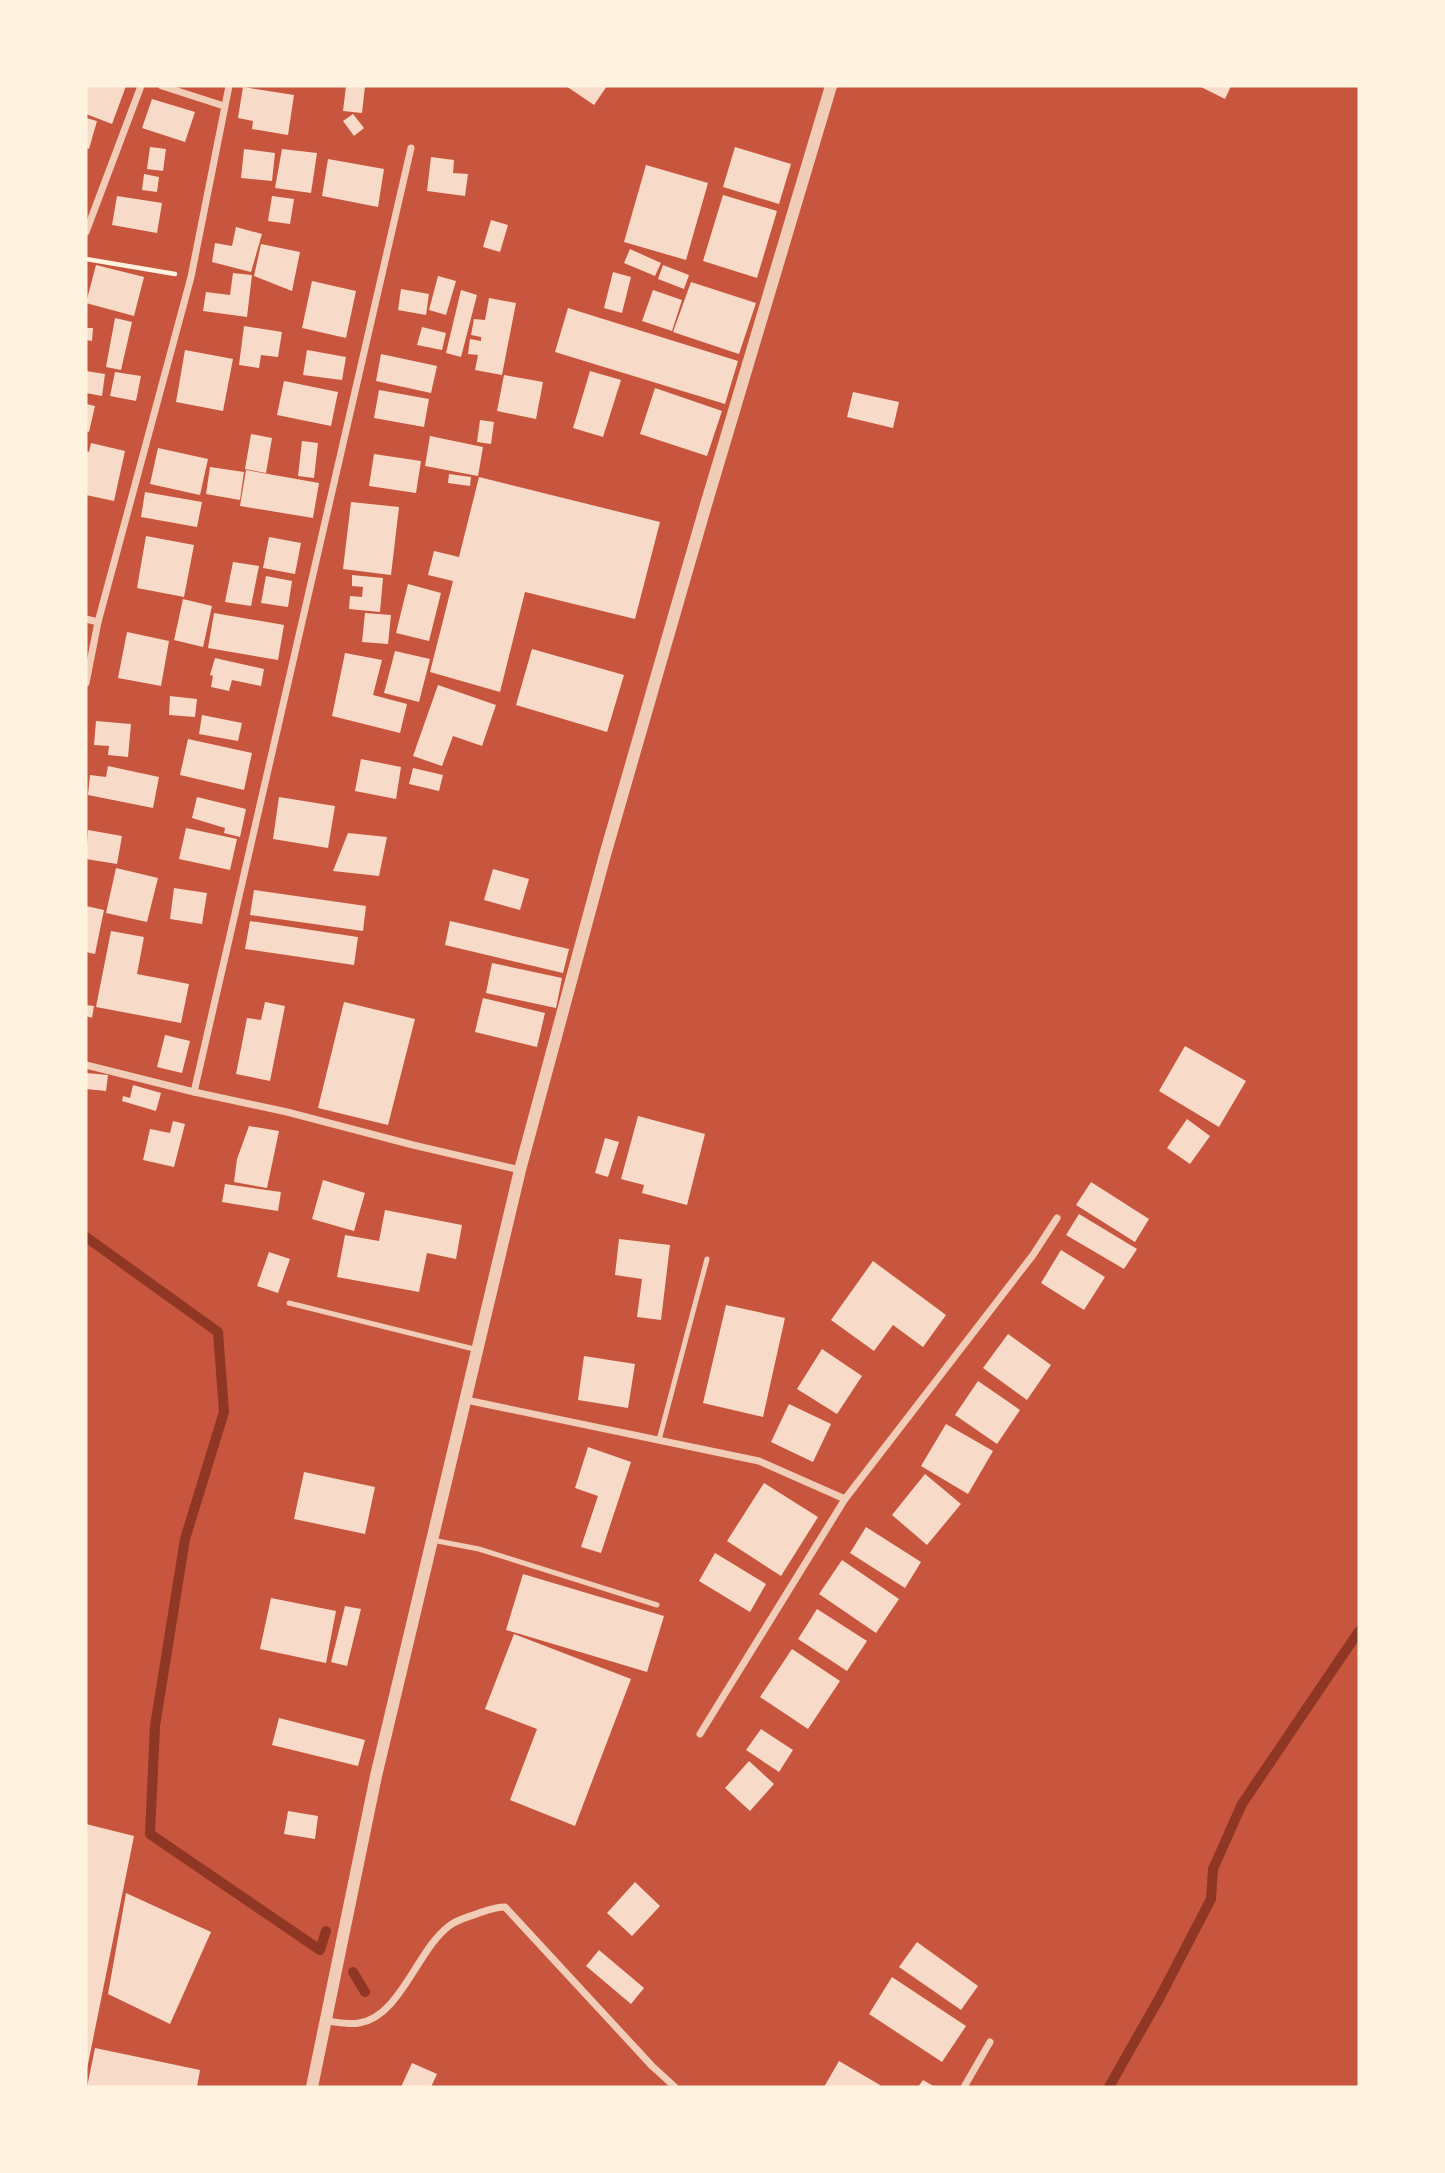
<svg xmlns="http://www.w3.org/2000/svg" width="1445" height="2173" font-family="Commissioner,sans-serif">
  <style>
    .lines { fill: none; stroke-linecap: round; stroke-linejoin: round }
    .stream { stroke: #8f3625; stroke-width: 10 }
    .building { fill: #f7dbc8 }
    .path { stroke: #fff3e0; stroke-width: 4.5 }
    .service { stroke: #f1ccb7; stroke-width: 5 }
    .minor { stroke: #f1ccb7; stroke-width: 7 }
    .tertiary { stroke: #f1ccb7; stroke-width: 12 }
  </style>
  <rect width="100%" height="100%" fill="#c8553d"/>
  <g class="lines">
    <g class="stream">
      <polyline points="86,1237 218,1332 224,1412 185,1539 155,1726 150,1834 320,1950 326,1931"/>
      <polyline points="353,1972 365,1992"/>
      <polyline points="1109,2087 1160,1997 1211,1899 1213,1869 1242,1804 1359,1631"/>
    </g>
  </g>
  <g class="building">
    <polygon points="86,86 126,86 112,124 86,114"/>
    <polygon points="346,86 365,86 362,113 343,111"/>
    <polygon points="566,86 607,86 594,105"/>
    <polygon points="1199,86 1231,86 1225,99"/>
    <polygon points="243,87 294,95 288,135 252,129 253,121 238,118"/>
    <polygon points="152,99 195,112 185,142 142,128"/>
    <polygon points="353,114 364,128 354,136 343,121"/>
    <polygon points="86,118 97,121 89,149 86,148"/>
    <polygon points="150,147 166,149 163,171 147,169"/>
    <polygon points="735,147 791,164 779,204 723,187"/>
    <polygon points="244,149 275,153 272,181 241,178"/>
    <polygon points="282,149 317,153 311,193 275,188"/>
    <polygon points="431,157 454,160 453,173 468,174 465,196 427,191"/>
    <polygon points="328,159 384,169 378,207 322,196"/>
    <polygon points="646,165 708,183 686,260 624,242"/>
    <polygon points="144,174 159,177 157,192 142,190"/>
    <polygon points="723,195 777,211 757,278 703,261"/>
    <polygon points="117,196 162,203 157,233 112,225"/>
    <polygon points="272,196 294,199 290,224 268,221"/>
    <polygon points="491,220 508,225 500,252 483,247"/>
    <polygon points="236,227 262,234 251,272 212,262 215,243 232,246"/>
    <polygon points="261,244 300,252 292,291 254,276"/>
    <polygon points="630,249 661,263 655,276 624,263"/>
    <polygon points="96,265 144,277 134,316 86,303"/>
    <polygon points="663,265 689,275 684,289 658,279"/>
    <polygon points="613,272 631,277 622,313 604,308"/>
    <polygon points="233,273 252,275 247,317 203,311 206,292 230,295"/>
    <polygon points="438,276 456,281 446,315 429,310"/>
    <polygon points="312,281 356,291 346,338 302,328"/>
    <polygon points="691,282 756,303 739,354 673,332"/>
    <polygon points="401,289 429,294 426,315 398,310"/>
    <polygon points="461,290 477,295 461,357 446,353"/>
    <polygon points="653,290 682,300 672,331 642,321"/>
    <polygon points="489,298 516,303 502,375 475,370 478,355 468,354 470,339 481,341 481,337 471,335 474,319 485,320"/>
    <polygon points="568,308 738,361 725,404 555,352"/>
    <polygon points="115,318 132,322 121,370 106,367"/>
    <polygon points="244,326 282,332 278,357 261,355 259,368 239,365"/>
    <polygon points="422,327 446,333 442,350 417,345"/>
    <polygon points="86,328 93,328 92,341 86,340"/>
    <polygon points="185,350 233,359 223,411 176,402"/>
    <polygon points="307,350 346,357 342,380 303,375"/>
    <polygon points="381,354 437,366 431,393 376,381"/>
    <polygon points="86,371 105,374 102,396 86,393"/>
    <polygon points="590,371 621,380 603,437 573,428"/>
    <polygon points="115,372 141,376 136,401 110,396"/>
    <polygon points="504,375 543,382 536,419 497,411"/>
    <polygon points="284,381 338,392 331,426 277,415"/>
    <polygon points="655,388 722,411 707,456 640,434"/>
    <polygon points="379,390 429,399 424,427 374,418"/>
    <polygon points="853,392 899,402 893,428 847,417"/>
    <polygon points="86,404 95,406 89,432 86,431"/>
    <polygon points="480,420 494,422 491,444 477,442"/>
    <polygon points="251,434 272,438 266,473 245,469"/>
    <polygon points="430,436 483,447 478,476 425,466"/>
    <polygon points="302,441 318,443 314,478 298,476"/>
    <polygon points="91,443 125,451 114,501 86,495 86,451 89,452"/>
    <polygon points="158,448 208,459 200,495 150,484"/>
    <polygon points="374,454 421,461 416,493 369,486"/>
    <polygon points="210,467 244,472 240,500 206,494"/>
    <polygon points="246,470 319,483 313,518 240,506"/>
    <polygon points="449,474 471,477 470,486 448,483"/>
    <polygon points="479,477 660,522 635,619 525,592 500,692 430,672 453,581 428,575 434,551 459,557"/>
    <polygon points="145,492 202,502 197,527 141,517"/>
    <polygon points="351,502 399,507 391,575 343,569"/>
    <polygon points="146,536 194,545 184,597 137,588"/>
    <polygon points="269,537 301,543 295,574 263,568"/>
    <polygon points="233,562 259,566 251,606 225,602"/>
    <polygon points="352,575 383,578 380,612 349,609 350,596 362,597 363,587 352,586"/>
    <polygon points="266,576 292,581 288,607 261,603"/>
    <polygon points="408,584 441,593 429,641 396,633"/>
    <polygon points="183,599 212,606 203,647 174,640"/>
    <polygon points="214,613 284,625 278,660 208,648"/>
    <polygon points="365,613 391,615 388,644 362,642"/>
    <polygon points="127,632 169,641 161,686 118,678"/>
    <polygon points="532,649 624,675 607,732 516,705"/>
    <polygon points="395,651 430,659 419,702 384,693"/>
    <polygon points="345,653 382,660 373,695 407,704 400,733 332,716"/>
    <polygon points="215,658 264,669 261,686 232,680 229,691 211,687 213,676 210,675"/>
    <polygon points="438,685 496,705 482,746 453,736 442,766 413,756"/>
    <polygon points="170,696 197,699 195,717 169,715"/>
    <polygon points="202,715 242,723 238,741 199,734"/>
    <polygon points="96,721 131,724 128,757 108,755 109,746 94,745"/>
    <polygon points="188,739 252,753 244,790 180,775"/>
    <polygon points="361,759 401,767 396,799 355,791"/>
    <polygon points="108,766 159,777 153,808 88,795 90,775 106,777"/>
    <polygon points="413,768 443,775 439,791 409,784"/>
    <polygon points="197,797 246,809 240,837 224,833 225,828 192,818"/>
    <polygon points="279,797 335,806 328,848 273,839"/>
    <polygon points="186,828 237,839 230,870 179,859"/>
    <polygon points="88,830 122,836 117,864 86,859"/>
    <polygon points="348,833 387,837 379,876 333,871"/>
    <polygon points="116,868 158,878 147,922 106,913"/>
    <polygon points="493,869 529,879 520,910 484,900"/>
    <polygon points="174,888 207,893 202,924 170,919"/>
    <polygon points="254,890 366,906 363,931 250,915"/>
    <polygon points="86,906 104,910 95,954 86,952"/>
    <polygon points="250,921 358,937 354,965 245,949"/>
    <polygon points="450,921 569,949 563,973 445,945"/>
    <polygon points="111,931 144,937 137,974 189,984 181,1023 96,1007"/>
    <polygon points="492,963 562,978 556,1008 486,993"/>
    <polygon points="483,998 545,1013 537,1047 475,1032"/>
    <polygon points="265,1002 285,1006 270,1081 236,1074 247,1018 261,1020"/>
    <polygon points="344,1002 415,1019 388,1125 318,1108"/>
    <polygon points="86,1005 94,1006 92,1018 86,1016"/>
    <polygon points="165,1035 190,1041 182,1073 157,1067"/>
    <polygon points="1185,1046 1246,1081 1219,1127 1159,1091"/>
    <polygon points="86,1073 108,1075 106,1091 86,1089"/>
    <polygon points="133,1085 161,1093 156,1111 122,1101 123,1096 130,1098"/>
    <polygon points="638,1116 705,1134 687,1205 642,1193 644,1185 621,1179"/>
    <polygon points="1187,1119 1210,1136 1190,1164 1167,1148"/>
    <polygon points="173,1121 185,1124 174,1167 143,1160 150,1129 170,1133"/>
    <polygon points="249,1126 279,1131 267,1188 234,1182 237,1159"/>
    <polygon points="605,1138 619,1142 608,1177 595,1173"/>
    <polygon points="323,1180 365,1193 354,1231 312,1219"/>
    <polygon points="1091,1182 1149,1219 1135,1242 1076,1205"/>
    <polygon points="225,1184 281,1192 278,1211 222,1202"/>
    <polygon points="385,1210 462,1225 456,1259 427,1253 419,1292 337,1277 345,1235 379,1241"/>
    <polygon points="1079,1214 1137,1249 1124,1269 1066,1235"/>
    <polygon points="619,1239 670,1245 661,1320 637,1317 642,1279 615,1275"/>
    <polygon points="1061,1250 1105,1277 1084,1310 1041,1283"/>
    <polygon points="269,1252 290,1259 278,1293 257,1286"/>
    <polygon points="873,1261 946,1315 923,1347 893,1325 874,1351 831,1320"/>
    <polygon points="726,1305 785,1318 763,1417 703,1403"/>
    <polygon points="1008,1334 1051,1365 1027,1400 983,1368"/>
    <polygon points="822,1349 862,1376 837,1414 797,1389"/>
    <polygon points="584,1356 635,1364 628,1408 578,1400"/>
    <polygon points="978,1381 1020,1410 997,1444 955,1415"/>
    <polygon points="789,1404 831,1424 813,1462 771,1442"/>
    <polygon points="946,1424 993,1451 968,1494 921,1466"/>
    <polygon points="588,1447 631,1462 601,1553 581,1547 598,1496 575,1488"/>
    <polygon points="304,1472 375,1487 365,1534 294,1519"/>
    <polygon points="925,1474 961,1504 927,1545 892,1515"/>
    <polygon points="764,1483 818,1517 781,1576 727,1541"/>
    <polygon points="866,1527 921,1562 905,1588 850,1553"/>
    <polygon points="715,1553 766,1584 750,1612 699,1581"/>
    <polygon points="842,1560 899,1599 876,1633 819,1594"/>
    <polygon points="523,1574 664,1616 647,1672 506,1630"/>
    <polygon points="271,1598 336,1611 326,1663 260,1649"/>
    <polygon points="345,1606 361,1609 347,1666 331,1662"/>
    <polygon points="817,1609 867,1641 847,1671 798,1639"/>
    <polygon points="514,1634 631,1679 575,1826 510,1800 537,1729 485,1709"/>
    <polygon points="792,1649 840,1681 808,1729 760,1697"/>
    <polygon points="279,1718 365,1740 358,1766 272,1745"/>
    <polygon points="761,1729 793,1750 779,1772 746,1750"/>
    <polygon points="749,1761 774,1784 750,1811 725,1788"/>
    <polygon points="288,1811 318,1816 315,1839 284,1834"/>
    <polygon points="86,1824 134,1836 87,2069 86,2068"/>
    <polygon points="635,1882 660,1906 632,1936 607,1913"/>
    <polygon points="126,1893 211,1932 170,2024 108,1994"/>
    <polygon points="917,1942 978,1986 961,2010 899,1967"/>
    <polygon points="599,1950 644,1988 631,2004 586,1966"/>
    <polygon points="892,1977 966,2026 942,2062 869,2014"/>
    <polygon points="95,2048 200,2070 197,2087 87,2087"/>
    <polygon points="839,2061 880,2085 879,2087 824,2087"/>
    <polygon points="412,2063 437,2074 431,2087 401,2087"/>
    <polygon points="923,2080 935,2087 918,2087"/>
  </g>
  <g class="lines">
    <polyline class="path" points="86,259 175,274"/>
    <g class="service">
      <polyline points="289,1303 478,1350"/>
      <polyline points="659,1440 707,1259"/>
      <polyline points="432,1540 479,1549 657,1605"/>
    </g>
    <g class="minor">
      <polyline points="162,86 224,106"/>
      <polyline points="86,232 141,86"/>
      <polyline points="86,619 98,622"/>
      <polyline points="86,683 98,622 191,277 229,86"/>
      <polyline points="86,1065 194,1092 287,1112 413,1145 520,1170"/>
      <polyline points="194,1092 411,148"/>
      <polyline points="466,1400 759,1461 845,1499"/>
      <polyline points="700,1734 845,1499 1033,1255 1057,1218"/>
      <path d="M 327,2021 C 337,2022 349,2025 359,2023 C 400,2017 417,1950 449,1926 C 458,1919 469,1917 479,1913 C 488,1910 496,1907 505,1907 L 652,2066 L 675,2087"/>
      <polyline points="964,2087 990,2042"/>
    </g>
    <polyline class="tertiary" points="312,2087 376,1776 520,1170 605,855 705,508 831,86"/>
  </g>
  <rect width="1445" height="2173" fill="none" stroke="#fff3e0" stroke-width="175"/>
</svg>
